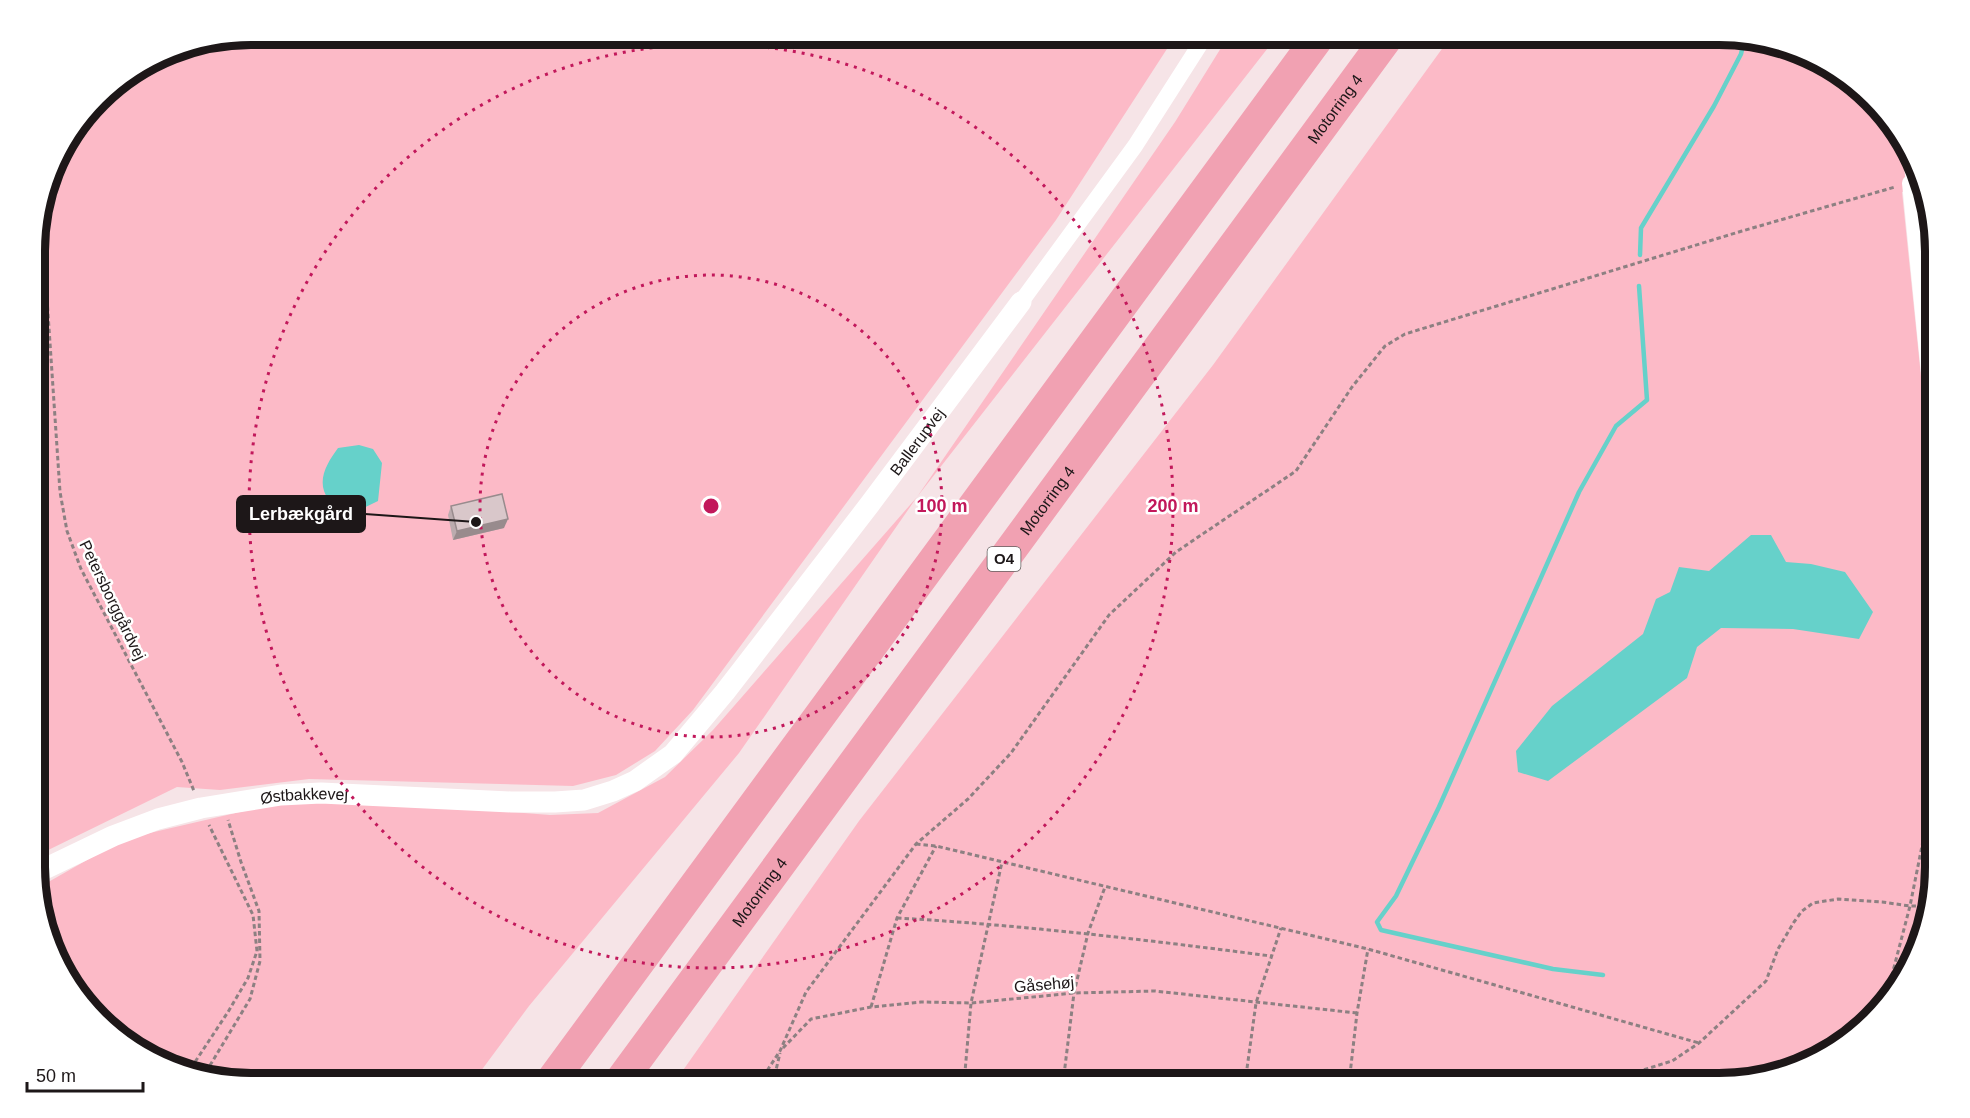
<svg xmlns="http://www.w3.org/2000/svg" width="1970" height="1118" font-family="Arial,sans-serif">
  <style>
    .green { fill: #fcbac7 }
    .water { fill: #66d1ca }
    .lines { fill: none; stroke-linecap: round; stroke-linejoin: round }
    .stream { stroke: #66d1ca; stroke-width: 4.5 }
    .path { stroke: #8d8082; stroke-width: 3; stroke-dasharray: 4.5 3; stroke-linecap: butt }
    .service { stroke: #fff; stroke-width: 8 }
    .minor { stroke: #fff; stroke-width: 16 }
    .tertiary { stroke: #fff; stroke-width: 21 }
    .motorway { stroke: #f1a1b2; stroke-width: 32 }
    .wall { fill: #bbabae }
    .shaded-wall { fill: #988b8d }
    .building { fill: #d9c7ca; stroke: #988b8d; stroke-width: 1.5 }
    .ring { fill: none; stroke: #c2185b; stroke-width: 3; stroke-dasharray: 3 6 }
    .labels { text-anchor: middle; stroke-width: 5; stroke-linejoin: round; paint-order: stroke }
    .shield { fill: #fff; stroke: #615d5d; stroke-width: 1.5 }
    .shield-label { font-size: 15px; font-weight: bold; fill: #1d1718 }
    .street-label { font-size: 16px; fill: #1d1718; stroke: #fff }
    .rim { fill: none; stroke: #1d1718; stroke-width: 8 }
    .centre { fill: #c2185b; stroke: #fff; stroke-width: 3 }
    .ring-label { font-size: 18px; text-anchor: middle; font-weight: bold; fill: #c2185b; stroke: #fff; stroke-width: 5; stroke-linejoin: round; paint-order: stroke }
    .leader { fill: none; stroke: #1d1718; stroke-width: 2 }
    .callout-dot { fill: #1d1718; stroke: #fff; stroke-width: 2 }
    .callout { fill: #1d1718; stroke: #1d1718; stroke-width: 2 }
    .callout-label { font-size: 18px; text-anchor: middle; font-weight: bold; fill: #fff }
  </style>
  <rect width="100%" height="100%" fill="#f6e4e7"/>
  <g class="green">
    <polygon points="251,35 1176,35 1056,220 693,710 655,751 616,775 573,786 309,779 220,790 177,787 36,856 36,223 57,155 108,88 168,51"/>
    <polygon points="1229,35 1278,35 917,497 739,753 529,1006 472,1083 250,1083 143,1055 71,988 36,895 36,889 124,839 283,802 366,801 550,815 598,813 665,777 713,730 917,497 1175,122"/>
    <polygon points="1452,35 1720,35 1827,63 1899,131 1918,187 1902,192 1933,493 1934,606 1923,762 1924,788 1935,800 1935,881 1907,975 1839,1047 1733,1083 674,1083 859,821 1213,365"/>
  </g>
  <g class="water">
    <path d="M 359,445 L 373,449 L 382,463 L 378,501 L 347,516 C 342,511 334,506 329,500 C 315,482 327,463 338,448 Z"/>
    <polygon points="1751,535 1771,535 1786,562 1811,564 1845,572 1873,612 1859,639 1793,629 1721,628 1697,647 1687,678 1548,781 1518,772 1516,751 1552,706 1643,634 1656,599 1670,592 1679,567 1709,571"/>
  </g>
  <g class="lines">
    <g class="stream">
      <polyline points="1640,255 1641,228 1714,106 1741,54 1744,41"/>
      <polyline points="1603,975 1553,969 1381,930 1377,922 1396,896 1439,807 1579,492 1616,426 1647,400 1639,286"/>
    </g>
    <g class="path">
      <polyline points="41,209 60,492 67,531 81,569 182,762 194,791"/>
      <polyline points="916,844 936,846 1368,949 1699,1043"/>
      <path d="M 897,918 C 1023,925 1147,940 1271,956"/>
      <polyline points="1886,998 1910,906 1931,801"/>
      <polyline points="871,1007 897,918 936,846"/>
      <polyline points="783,1048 811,1019 871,1007 921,1002 971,1003 1074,993 1155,991 1357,1013"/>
      <polyline points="191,1068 228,1012 248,978 257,951 253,915 209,825"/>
      <polyline points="206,1072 250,999 260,961 259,911 241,862 228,820"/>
      <polyline points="759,1083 780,1051 806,992 916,844 968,799 1011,753 1109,615 1176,552 1296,471 1352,387 1385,346 1405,334 1742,231 1895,187"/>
      <polyline points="773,1083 780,1053"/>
      <polyline points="964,1083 971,1003 1002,862"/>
      <polyline points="1063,1083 1074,993 1088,933 1105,887"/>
      <polyline points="1245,1083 1256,1003 1281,928"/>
      <polyline points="1349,1083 1357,1013 1368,949"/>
      <polyline points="1601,1083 1672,1061 1699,1043 1766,981 1778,949 1794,922 1802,911 1813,903 1838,899 1882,902 1910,906 1928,906"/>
    </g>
    <polyline class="service" points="1906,151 1910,183"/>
    <g class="minor">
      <polyline points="1910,183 1935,432"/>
      <polyline points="1021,302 1135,146 1206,35"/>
      <polyline points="1934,787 1932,766 1935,722"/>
    </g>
    <path class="tertiary" id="s1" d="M 36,873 L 113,836 L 158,819 L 201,808 L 281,795 L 321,793 L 511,802 L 555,802 L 584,800 L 613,791 L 635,781 L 673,754 L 725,692 L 870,504 L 1021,302"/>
    <g class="motorway">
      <polyline points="550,1083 1320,35"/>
      <path id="s2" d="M 619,1083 L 1389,35"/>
    </g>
  </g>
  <polygon class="wall" points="451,506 504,528 453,540 448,515"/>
  <polygon class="shaded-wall" points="508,519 504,528 453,540 457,531"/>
  <polygon class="building" points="502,494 508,519 457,531 451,506"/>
  <g class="ring">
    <circle cx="711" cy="506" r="231"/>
    <circle cx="711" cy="506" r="462"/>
  </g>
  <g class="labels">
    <rect class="shield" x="987.5" y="547" width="33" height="24" rx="4.5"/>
    <g class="shield-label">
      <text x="1004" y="564">O4</text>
    </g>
    <g class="street-label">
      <text dy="6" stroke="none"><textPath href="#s2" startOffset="1209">Motorring 4</textPath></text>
      <text dy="6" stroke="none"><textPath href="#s1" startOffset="1060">Ballerupvej</textPath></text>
      <text dy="6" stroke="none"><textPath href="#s2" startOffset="723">Motorring 4</textPath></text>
      <text transform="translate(113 600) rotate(64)" y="6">Petersborggårdvej</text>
      <text dy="6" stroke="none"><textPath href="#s1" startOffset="282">Østbakkevej</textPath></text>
      <text dy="6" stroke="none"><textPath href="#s2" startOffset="237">Motorring 4</textPath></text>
      <text transform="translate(1044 984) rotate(-5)" y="6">Gåsehøj</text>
    </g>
  </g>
  <path d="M0 0H1970V1118H0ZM251 45H1719A206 206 0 0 1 1925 251V867A206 206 0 0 1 1719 1073H251A206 206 0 0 1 45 867V251A206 206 0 0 1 251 45Z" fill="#fff" fill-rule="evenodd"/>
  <path class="rim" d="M251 45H1719A206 206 0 0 1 1925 251V867A206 206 0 0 1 1719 1073H251A206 206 0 0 1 45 867V251A206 206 0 0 1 251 45Z"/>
  <circle cx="711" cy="506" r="9" class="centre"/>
  <g class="ring-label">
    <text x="942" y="512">100 m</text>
    <text x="1173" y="512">200 m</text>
  </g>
  <path class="leader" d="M476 522L365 514"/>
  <circle class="callout-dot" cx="476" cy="522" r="6"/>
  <rect class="callout" x="237" y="496" width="128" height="36" rx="6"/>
  <g class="callout-label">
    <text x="301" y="520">Lerbækgård</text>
  </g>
  <path d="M27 1082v9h116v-9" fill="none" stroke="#1d1718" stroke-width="3"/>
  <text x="36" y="1082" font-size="18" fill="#1d1718" stroke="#ffffff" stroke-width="4.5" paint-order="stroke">50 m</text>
</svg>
